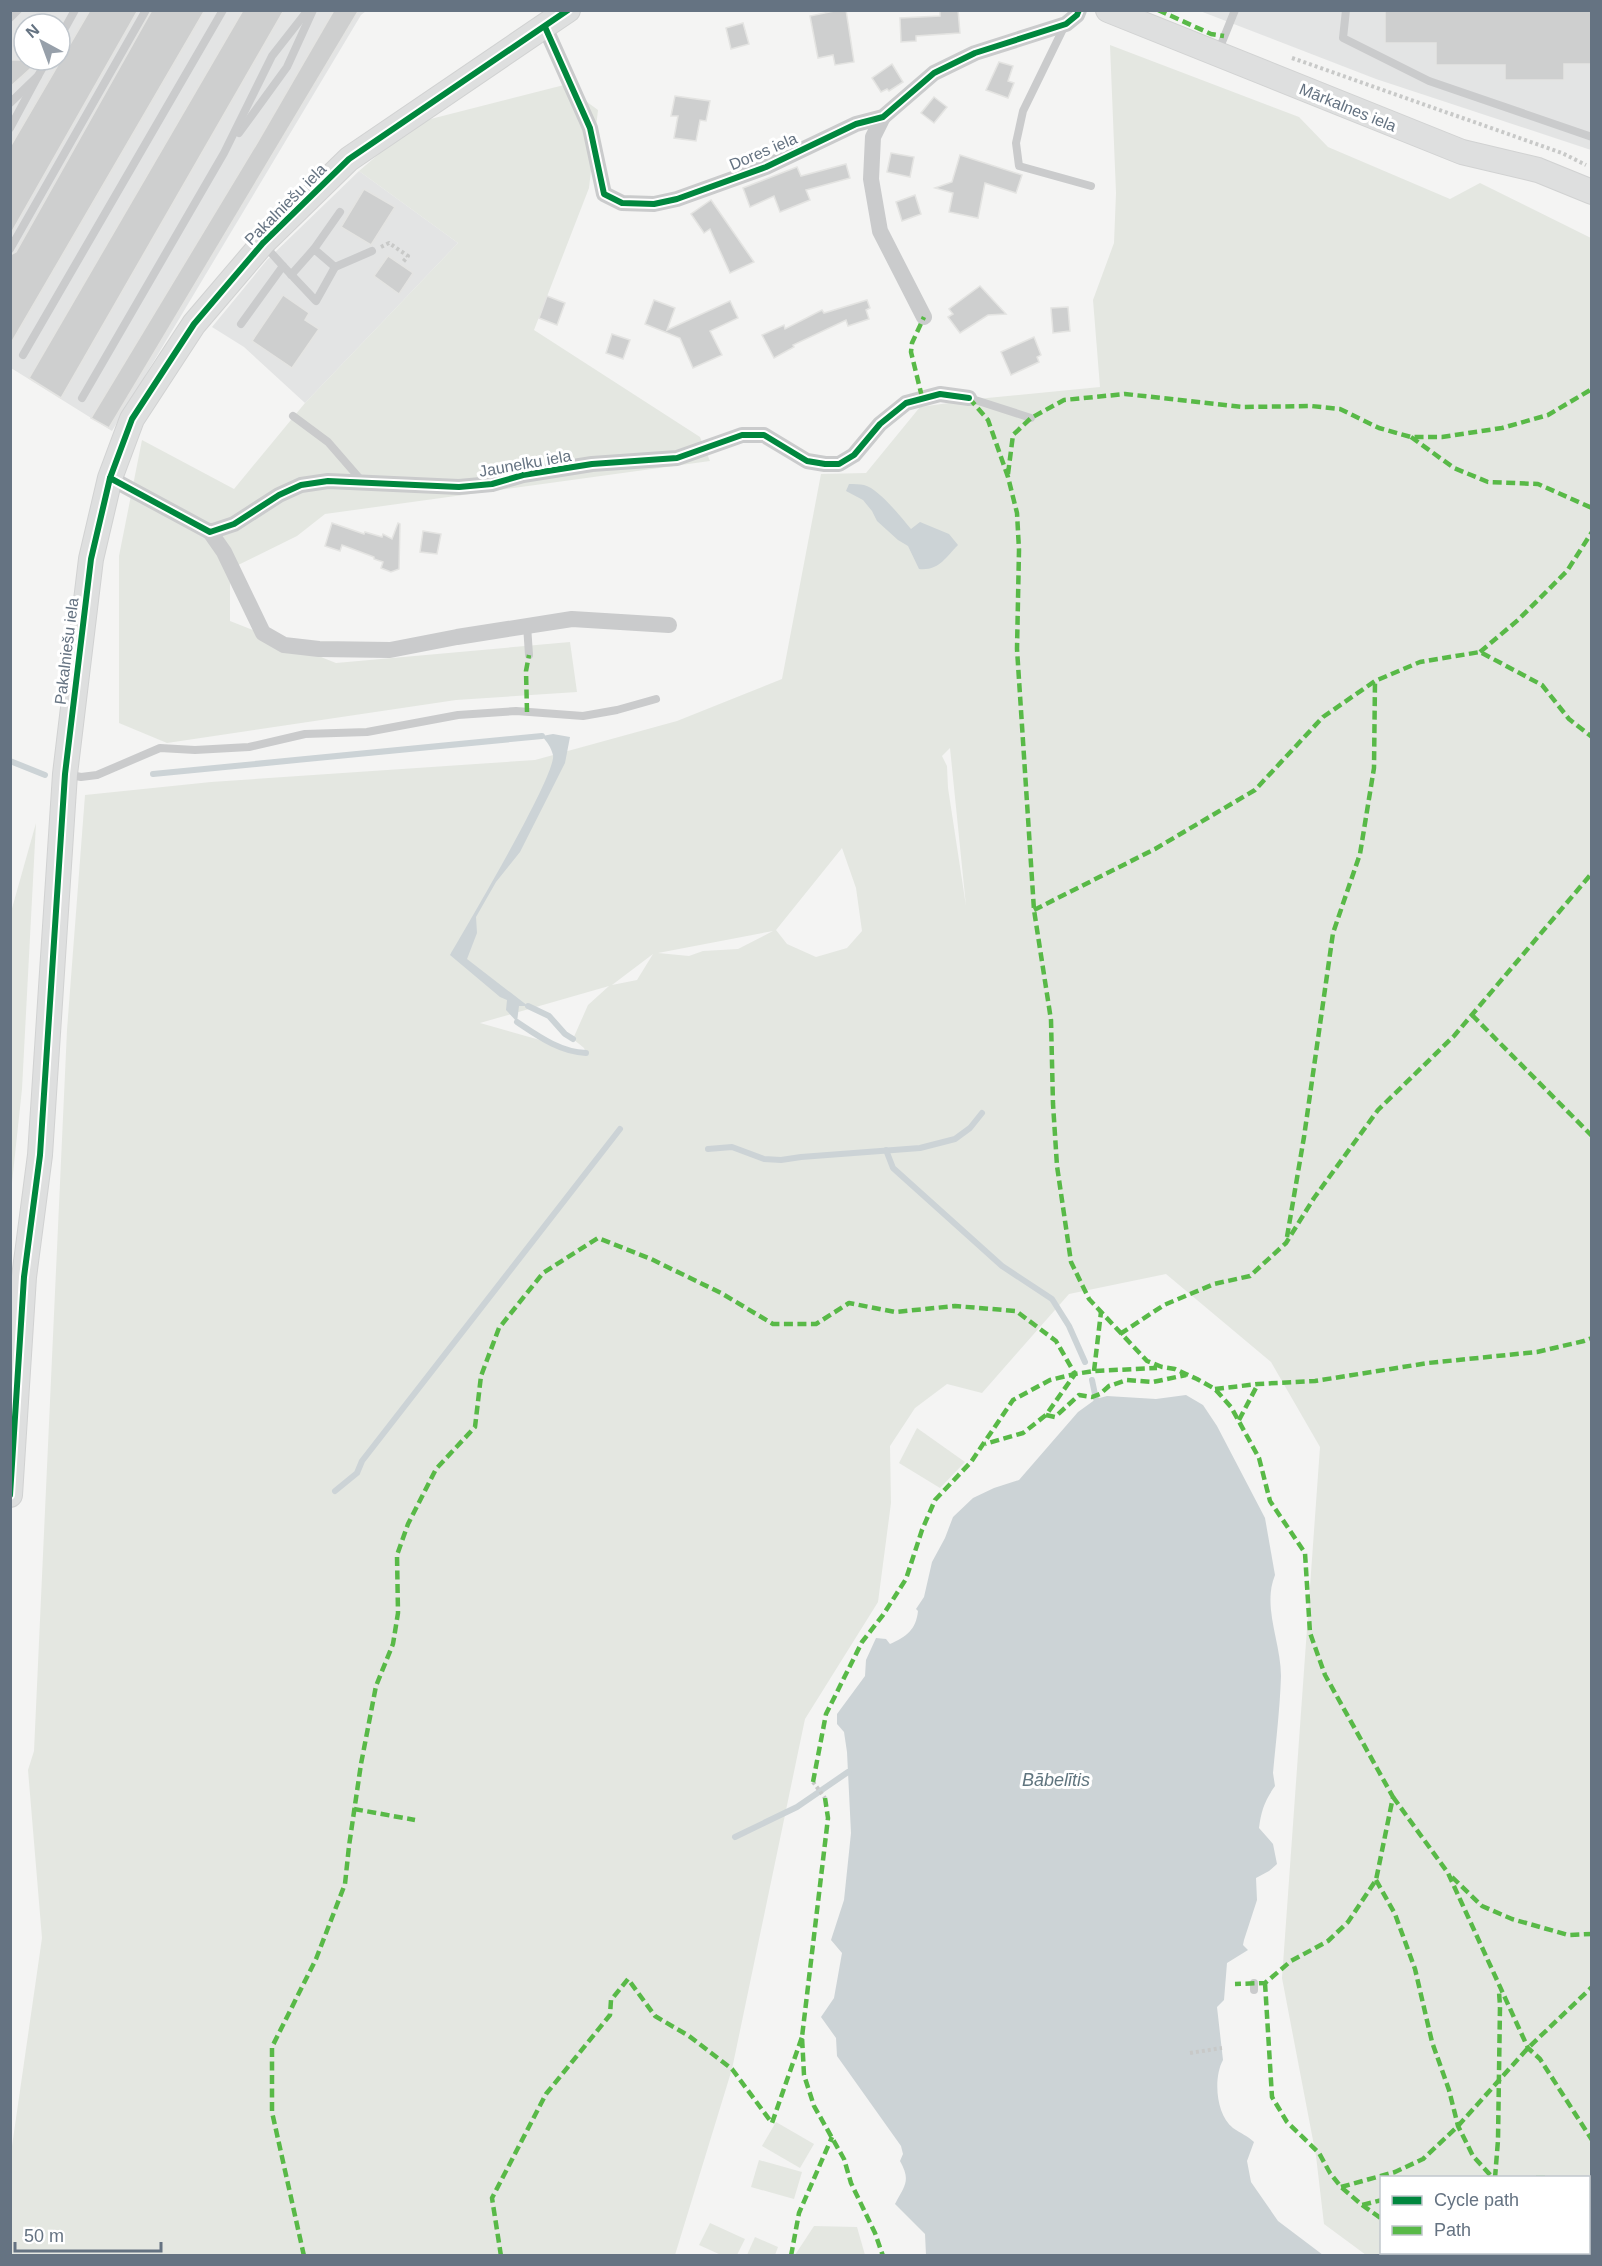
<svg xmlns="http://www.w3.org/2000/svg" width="1602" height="2266" font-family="Helvetica,sans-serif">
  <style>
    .built { fill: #e3e4e4; fill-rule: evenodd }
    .green { fill: #e4e7e1; fill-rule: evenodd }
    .water { fill: #ccd3d6 }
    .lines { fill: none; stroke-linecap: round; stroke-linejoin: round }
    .stream { stroke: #ccd3d6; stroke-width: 6 }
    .building { fill: #cecfcf; stroke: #e4e4e2; stroke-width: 1.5 }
    .secondary-casing { stroke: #d1d2d2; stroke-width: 26 }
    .path { stroke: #c8c9c8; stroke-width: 4; stroke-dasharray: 3 3; stroke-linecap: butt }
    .lane { stroke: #cacbcc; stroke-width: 8 }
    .street { stroke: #cacbcc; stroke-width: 16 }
    .secondary { stroke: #dedfdf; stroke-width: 24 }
    .quiet { stroke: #58b947; stroke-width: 4.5; stroke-dasharray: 9 4.5; stroke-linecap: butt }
    .cycleway-casing { stroke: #fff; stroke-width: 10 }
    .cycleway { stroke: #00873e; stroke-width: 6 }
    .labels { text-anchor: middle; stroke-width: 6; stroke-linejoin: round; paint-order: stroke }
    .street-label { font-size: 16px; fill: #657382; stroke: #fff }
    .water-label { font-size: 18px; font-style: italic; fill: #60757f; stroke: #fff }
  </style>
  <rect width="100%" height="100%" fill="#f4f4f3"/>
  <g class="built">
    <path d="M 10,11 L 366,11 L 361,15 L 112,431 L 11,368 ZM 24,24 L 60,24 L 60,60 L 24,60 Z"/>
    <polygon points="1200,11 1591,11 1591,150 1376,79"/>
    <polygon points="359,171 458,243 305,403 244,347 212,327 267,260"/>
  </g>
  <g class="green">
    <path d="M 1110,45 L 1299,117 L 1328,147 L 1450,199 L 1480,183 L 1591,238 L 1591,2181 L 1589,2184 L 1588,2178 L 1382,2178 L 1382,2252 L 1518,2253 L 1515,2255 L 1366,2255 L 1324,2224 L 1316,2156 L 1282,1978 L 1320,1447 L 1271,1362 L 1166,1274 L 1069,1294 L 982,1393 L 947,1384 L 915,1408 L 890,1446 L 891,1503 L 878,1602 L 805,1719 L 732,2069 L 675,2255 L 11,2256 L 11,2153 L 42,1938 L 28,1770 L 34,1751 L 67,1030 L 85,795 L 211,782 L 535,760 L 677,721 L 782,679 L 821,474 L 866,473 L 920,407 L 977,399 L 1100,387 L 1093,300 L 1114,243 L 1116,193 ZM 950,748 L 966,906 L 948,788 L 947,766 L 942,756 ZM 842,848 L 856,888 L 862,931 L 847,948 L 816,957 L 787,944 L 776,930 ZM 773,931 L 738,949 L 703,951 L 689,956 L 658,953 ZM 653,954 L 637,980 L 612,985 ZM 609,986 L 588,1005 L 573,1039 L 584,1048 L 586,1053 L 480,1023 Z"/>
    <polygon points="564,85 598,110 589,188 534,330 700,437 710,461 325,514 297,536 230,569 230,621 336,663 570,642 577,692 456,700 167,743 119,723 119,556 142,440 234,489 305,403 458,243 359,171 415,123"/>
    <polygon points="36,823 22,1089 11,1192 11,912"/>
    <polygon points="917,1428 965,1462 940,1488 899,1463"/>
    <polygon points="776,2122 814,2144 800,2168 762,2146"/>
    <polygon points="759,2160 802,2172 794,2199 751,2187"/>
    <polygon points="710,2223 745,2239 737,2255 721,2255 699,2245"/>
    <polygon points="814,2226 857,2227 865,2255 795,2255"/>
    <polygon points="755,2237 778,2247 775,2255 747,2255"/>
  </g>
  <g class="water">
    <path d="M 849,484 C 854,484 860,484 864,485 C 878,488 901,517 911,529 L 920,522 L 949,534 L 958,545 C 945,558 939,571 919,569 L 908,546 L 898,540 L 877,521 L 872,511 L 863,500 L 846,491 Z"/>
    <path d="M 553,734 L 570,737 L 565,763 L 520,852 L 496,882 L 476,917 L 477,933 L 467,959 L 528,1006 L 519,1006 L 517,1022 L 506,1010 L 507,1000 L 500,997 L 450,955 C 465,929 557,774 553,755 C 551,747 547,742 542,736 Z"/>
    <path d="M 1186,1395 L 1203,1405 L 1217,1426 L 1265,1518 L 1275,1575 C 1262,1607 1281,1642 1281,1676 C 1280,1708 1276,1741 1273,1773 L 1275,1786 C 1265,1800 1261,1811 1259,1828 L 1273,1844 L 1277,1864 L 1269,1871 L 1256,1878 L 1257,1900 L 1244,1940 L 1243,1945 L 1248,1950 L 1227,1963 L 1224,2000 L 1217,2007 L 1223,2060 C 1213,2078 1216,2115 1233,2128 C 1240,2133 1248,2136 1254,2142 L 1247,2161 L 1251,2182 L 1278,2221 L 1323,2255 L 926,2255 L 925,2234 L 895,2204 C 905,2185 911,2181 900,2161 L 903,2154 L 901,2146 L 837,2056 L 836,2038 L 821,2017 L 834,1998 L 842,1953 L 831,1940 L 844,1900 L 851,1833 L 847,1752 L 844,1732 L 837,1724 L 837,1714 L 865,1676 L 866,1660 L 876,1638 L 886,1639 L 890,1644 C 906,1637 916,1630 918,1611 L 916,1609 L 924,1597 L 932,1562 L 945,1538 L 953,1517 L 973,1498 L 994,1488 L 1019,1480 L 1078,1412 L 1096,1399 L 1107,1396 L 1156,1399 Z"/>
  </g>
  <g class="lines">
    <g class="stream">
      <polyline points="10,761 45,775"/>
      <polyline points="153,774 542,736"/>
      <polyline points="528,1006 549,1016 565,1034 573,1039"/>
      <path d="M 517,1022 C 538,1036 560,1052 586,1053"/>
      <polyline points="708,1149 732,1147 764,1159 781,1160 801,1157 920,1148 955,1139 970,1128 982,1113"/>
      <polyline points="886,1150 893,1168 1002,1266 1052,1299 1069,1326 1085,1362"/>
      <polyline points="1092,1380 1096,1399"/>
      <polyline points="335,1491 357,1473 362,1461 620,1129"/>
      <polyline points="735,1837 797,1807 848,1772"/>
    </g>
  </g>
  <g class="building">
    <polygon points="90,10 138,10 10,235 10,147"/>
    <polygon points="152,10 205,10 10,345 10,255 16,252"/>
    <polygon points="243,10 284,10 61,398 29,378"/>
    <polygon points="334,10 359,10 109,428 91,418 257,143"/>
    <polygon points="839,10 846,10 854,62 835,65 833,55 818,58 810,16"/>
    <polygon points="940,10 958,10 960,33 916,36 916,41 901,42 900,18 940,16"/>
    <polygon points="1385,10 1592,10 1592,64 1564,64 1564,80 1505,80 1505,65 1436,65 1436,43 1385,43"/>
    <polygon points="743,23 749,44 731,49 726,28"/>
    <polygon points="10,60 40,60 10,87"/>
    <polygon points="999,62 1013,66 1008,81 1014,83 1008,98 986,90"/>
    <polygon points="892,64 903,82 889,91 887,89 881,92 872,78"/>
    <polygon points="675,96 710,101 706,121 700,120 696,141 674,138 678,116 671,116"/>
    <polygon points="934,97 947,107 934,123 921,113"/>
    <polygon points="891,153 914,157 910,177 887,172"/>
    <polygon points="960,155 1022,175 1016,193 985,183 978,218 949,212 953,193 935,188 952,182"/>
    <polygon points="846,164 850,178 806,190 810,200 780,212 774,196 750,207 743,188 797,167 801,176"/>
    <polygon points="364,189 395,207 371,245 341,227"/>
    <polygon points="915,195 921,214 902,221 896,202"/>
    <polygon points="711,200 754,262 730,273 710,229 704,233 691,214"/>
    <polygon points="388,256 413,273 399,294 374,276"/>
    <polygon points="980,286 1006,314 988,315 960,333 948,317 953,314 949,309"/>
    <polygon points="283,295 309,313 305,320 319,329 292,368 252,341"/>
    <polygon points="547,296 565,303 557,325 539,318"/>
    <polygon points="654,300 675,308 667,330 730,301 738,318 710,331 722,355 693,368 680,338 645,324"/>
    <polygon points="867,300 870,308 866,310 869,319 848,326 846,320 793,345 794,347 774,358 762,335 784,325 785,329 822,310 824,313"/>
    <polygon points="1068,307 1070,331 1053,333 1051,308"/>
    <polygon points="612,334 630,340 623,359 606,353"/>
    <polygon points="1034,337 1041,355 1037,357 1039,362 1011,375 1001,352"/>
    <polygon points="332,523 364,534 365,532 382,537 383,534 392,539 398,523 400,524 399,569 391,572 381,568 383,562 374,559 374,557 342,545 340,551 325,546"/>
    <polygon points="423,531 441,534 437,554 420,552"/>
  </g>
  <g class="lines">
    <g class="secondary-casing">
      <g id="secondary">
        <polyline points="1108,10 1462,152 1538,170 1592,192"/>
        <polyline points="10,1495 24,1277 40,1155 65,774 91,559 110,478 132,419 194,324 263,243 349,159 568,10"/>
      </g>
    </g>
    <g class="path">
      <polyline points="1292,58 1562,153 1586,165"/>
      <polyline points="381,247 389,243 408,256 403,262"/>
      <polyline points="813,1782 825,1798"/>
      <polyline points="1190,2053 1222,2048"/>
    </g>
    <g class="lane">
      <polyline points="1346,10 1343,38 1429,81 1592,137"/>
      <polyline points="10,18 18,10"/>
      <polyline points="1064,27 1023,111 1016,143 1019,166 1091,186"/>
      <polyline points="60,37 75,10"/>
      <polyline points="1218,52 1235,10"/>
      <polyline points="10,103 38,76 47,60"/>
      <polyline points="10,128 38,76"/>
      <polyline points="239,133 287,67 313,10"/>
      <polyline points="10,249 146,10"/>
      <polyline points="314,249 340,212"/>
      <polyline points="283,266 316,301 335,267 314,249 291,275"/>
      <polyline points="335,267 372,251"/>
      <polyline points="241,324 283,266 265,246"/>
      <polyline points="23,355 223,10"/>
      <polyline points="82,398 224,153 272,56 308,10"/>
      <polyline points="969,398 1031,418"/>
      <polyline points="293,416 328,442 361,480"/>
      <polyline points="527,625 529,655"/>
      <polyline points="66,774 81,777 97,775 160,748 195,750 249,747 305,734 367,732 458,715 516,711 583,716 617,710 656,699"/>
      <polyline points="1254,1990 1254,1983"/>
    </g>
    <g class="street">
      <polyline points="545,27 590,128 604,194 622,203 654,204 677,199 766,167 856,124 883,117 934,73 975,53 1066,24 1077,15 1079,10"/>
      <polyline points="883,117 873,137 871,179 880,231 924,317"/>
      <polyline points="110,478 210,532 234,524 279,495 301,485 328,481 459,487 492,484 523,475 592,464 677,458 742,435 764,435 807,461 825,464 839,464 854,455 880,424 906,403 940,394 969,398"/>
      <polyline points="210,532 224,552 263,633 284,645 319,649 390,650 457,637 572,619 669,625"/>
    </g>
    <use href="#secondary" class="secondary"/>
    <g class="quiet">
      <polyline points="1158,10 1211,34 1224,36"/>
      <polyline points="922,397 911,352 912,343 924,317"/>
      <polyline points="969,398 988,420 1008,477 1017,513 1019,550 1017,649 1034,910 1051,1020 1053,1104 1057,1166 1071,1262 1089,1299 1147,1361 1162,1367 1175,1369 1197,1379 1215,1389 1231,1407 1259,1458 1270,1501 1305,1553 1310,1633 1325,1675 1393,1797 1376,1880 1348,1922 1328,1941 1291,1961 1265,1983 1235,1984"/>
      <polyline points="1411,437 1454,468 1488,482 1538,484 1592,508"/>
      <polyline points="1008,474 1013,435 1031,418 1064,400 1125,394 1243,407 1311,406 1340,409 1379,428 1411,437 1442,437 1502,428 1548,415 1592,389"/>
      <polyline points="1480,652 1518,620 1567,571 1592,532"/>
      <polyline points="527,712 526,671 529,655"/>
      <polyline points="1034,910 1155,849 1255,790 1323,717 1375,681 1420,662 1480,652 1542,685 1569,719 1592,737"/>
      <polyline points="1472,1015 1592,1136"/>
      <polyline points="1287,1237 1304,1137 1333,933 1360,854 1374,768 1375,681"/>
      <polyline points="1120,1334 1164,1305 1214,1284 1250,1276 1286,1243 1314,1198 1378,1110 1454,1036 1592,873"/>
      <polyline points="1094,1371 1101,1312"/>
      <polyline points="1215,1389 1258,1384 1315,1381 1428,1363 1537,1352 1584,1341 1592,1338"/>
      <polyline points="1046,1415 1055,1417 1079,1395 1092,1397 1100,1394 1109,1386 1127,1380 1153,1382 1186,1375"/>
      <polyline points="1239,1420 1258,1384"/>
      <polyline points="813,1782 826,1714 862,1642 883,1615 906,1579 922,1530 935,1500 971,1462 1013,1400 1050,1380 1075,1374 1094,1371 1157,1368"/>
      <polyline points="1393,1797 1448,1873 1528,2048 1540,2059 1592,2140"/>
      <polyline points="825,1798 828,1818 802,2037 804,2075 814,2106 844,2159 851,2183 875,2233 883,2256"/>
      <polyline points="354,1809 415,1820"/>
      <polyline points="1452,1877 1482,1906 1512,1919 1568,1935 1592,1934"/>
      <polyline points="1376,1880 1395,1914 1415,1969 1432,2042 1449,2090 1458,2126 1473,2156 1493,2178"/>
      <polyline points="1265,1983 1272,2097 1287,2122 1319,2153 1330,2173 1341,2187 1362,2205 1382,2200"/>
      <polyline points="1495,2178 1498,2140 1500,2006 1499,1992"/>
      <polyline points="1536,2178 1549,2178"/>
      <polyline points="1588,2185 1592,2186"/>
      <polyline points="1341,2187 1395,2172 1423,2159 1458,2126 1528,2048 1592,1987"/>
      <polyline points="1362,2205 1382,2219"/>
      <polyline points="1588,2213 1592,2208"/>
      <polyline points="1431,2252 1437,2256"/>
      <polyline points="1541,2252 1543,2256"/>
      <polyline points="304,2256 272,2112 272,2047 316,1959 345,1884 349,1846 361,1764 376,1686 393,1644 398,1613 397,1555 408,1524 436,1469 475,1427 481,1376 499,1328 543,1273 598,1238 651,1259 721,1293 773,1324 816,1324 849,1303 895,1312 955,1306 1016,1311 1056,1341 1075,1374 1046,1415 1023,1433 985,1444"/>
      <polyline points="501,2256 492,2198 546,2094 610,2015 611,2000 628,1979 655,2016 689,2036 732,2069 772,2123 802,2037"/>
      <polyline points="791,2256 799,2213 832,2137"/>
      <polyline points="1500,2256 1500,2252"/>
      <polyline points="1563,2256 1565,2252"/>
    </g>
    <g class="cycleway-casing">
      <g id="cycleway">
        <polyline points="545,27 590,128 604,194 622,203 654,204 677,199 766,167 856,124 883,117 934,73 975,53 1066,24 1077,15 1079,10"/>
        <polyline points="110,478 210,532 234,524 279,495 301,485 328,481 459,487 492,484 523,475 592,464 677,458 742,435 764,435 807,461 825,464 839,464 854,455 880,424 906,403 940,394 969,398"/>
        <polyline points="10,1495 24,1277 40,1155 65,774 91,559 110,478 132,419 194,324 263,243 349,159 568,10"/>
      </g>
    </g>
    <use href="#cycleway" class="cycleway"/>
  </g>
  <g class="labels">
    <g class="street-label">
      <text transform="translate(1348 107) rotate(22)" y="6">Mārkalnes iela</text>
      <text transform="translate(763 151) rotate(-23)" y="6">Dores iela</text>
      <text transform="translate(285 204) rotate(-45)" y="6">Pakalniešu iela</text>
      <text transform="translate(525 463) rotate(-10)" y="6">Jaunelku iela</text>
      <text transform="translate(66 651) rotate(-83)" y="6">Pakalniešu iela</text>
    </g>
    <g class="water-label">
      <text x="1056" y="1786">Bābelītis</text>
    </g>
  </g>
  <rect width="1602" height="2266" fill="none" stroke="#657382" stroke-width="24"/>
  <rect x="1380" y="2176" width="210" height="78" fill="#ffffff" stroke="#c1c7cd" stroke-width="1.5"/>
  <rect x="1392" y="2196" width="30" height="9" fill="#00873e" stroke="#c1c7cd" stroke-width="1.5"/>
  <text x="1434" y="2206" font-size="18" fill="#657382">Cycle path</text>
  <rect x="1392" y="2226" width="30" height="9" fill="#58b947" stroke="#c1c7cd" stroke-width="1.5"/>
  <text x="1434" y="2236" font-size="18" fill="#657382">Path</text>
  <g transform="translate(42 42) rotate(319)"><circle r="28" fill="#ffffff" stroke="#c1c7cd" stroke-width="1.5"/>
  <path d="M0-4.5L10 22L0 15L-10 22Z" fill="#97a0aa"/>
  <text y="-9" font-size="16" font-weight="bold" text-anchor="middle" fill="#657382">N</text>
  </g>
  <path d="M15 2242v9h146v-9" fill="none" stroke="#657382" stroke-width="3"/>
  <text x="24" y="2242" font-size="18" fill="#657382" stroke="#ffffff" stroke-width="4.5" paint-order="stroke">50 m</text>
</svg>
